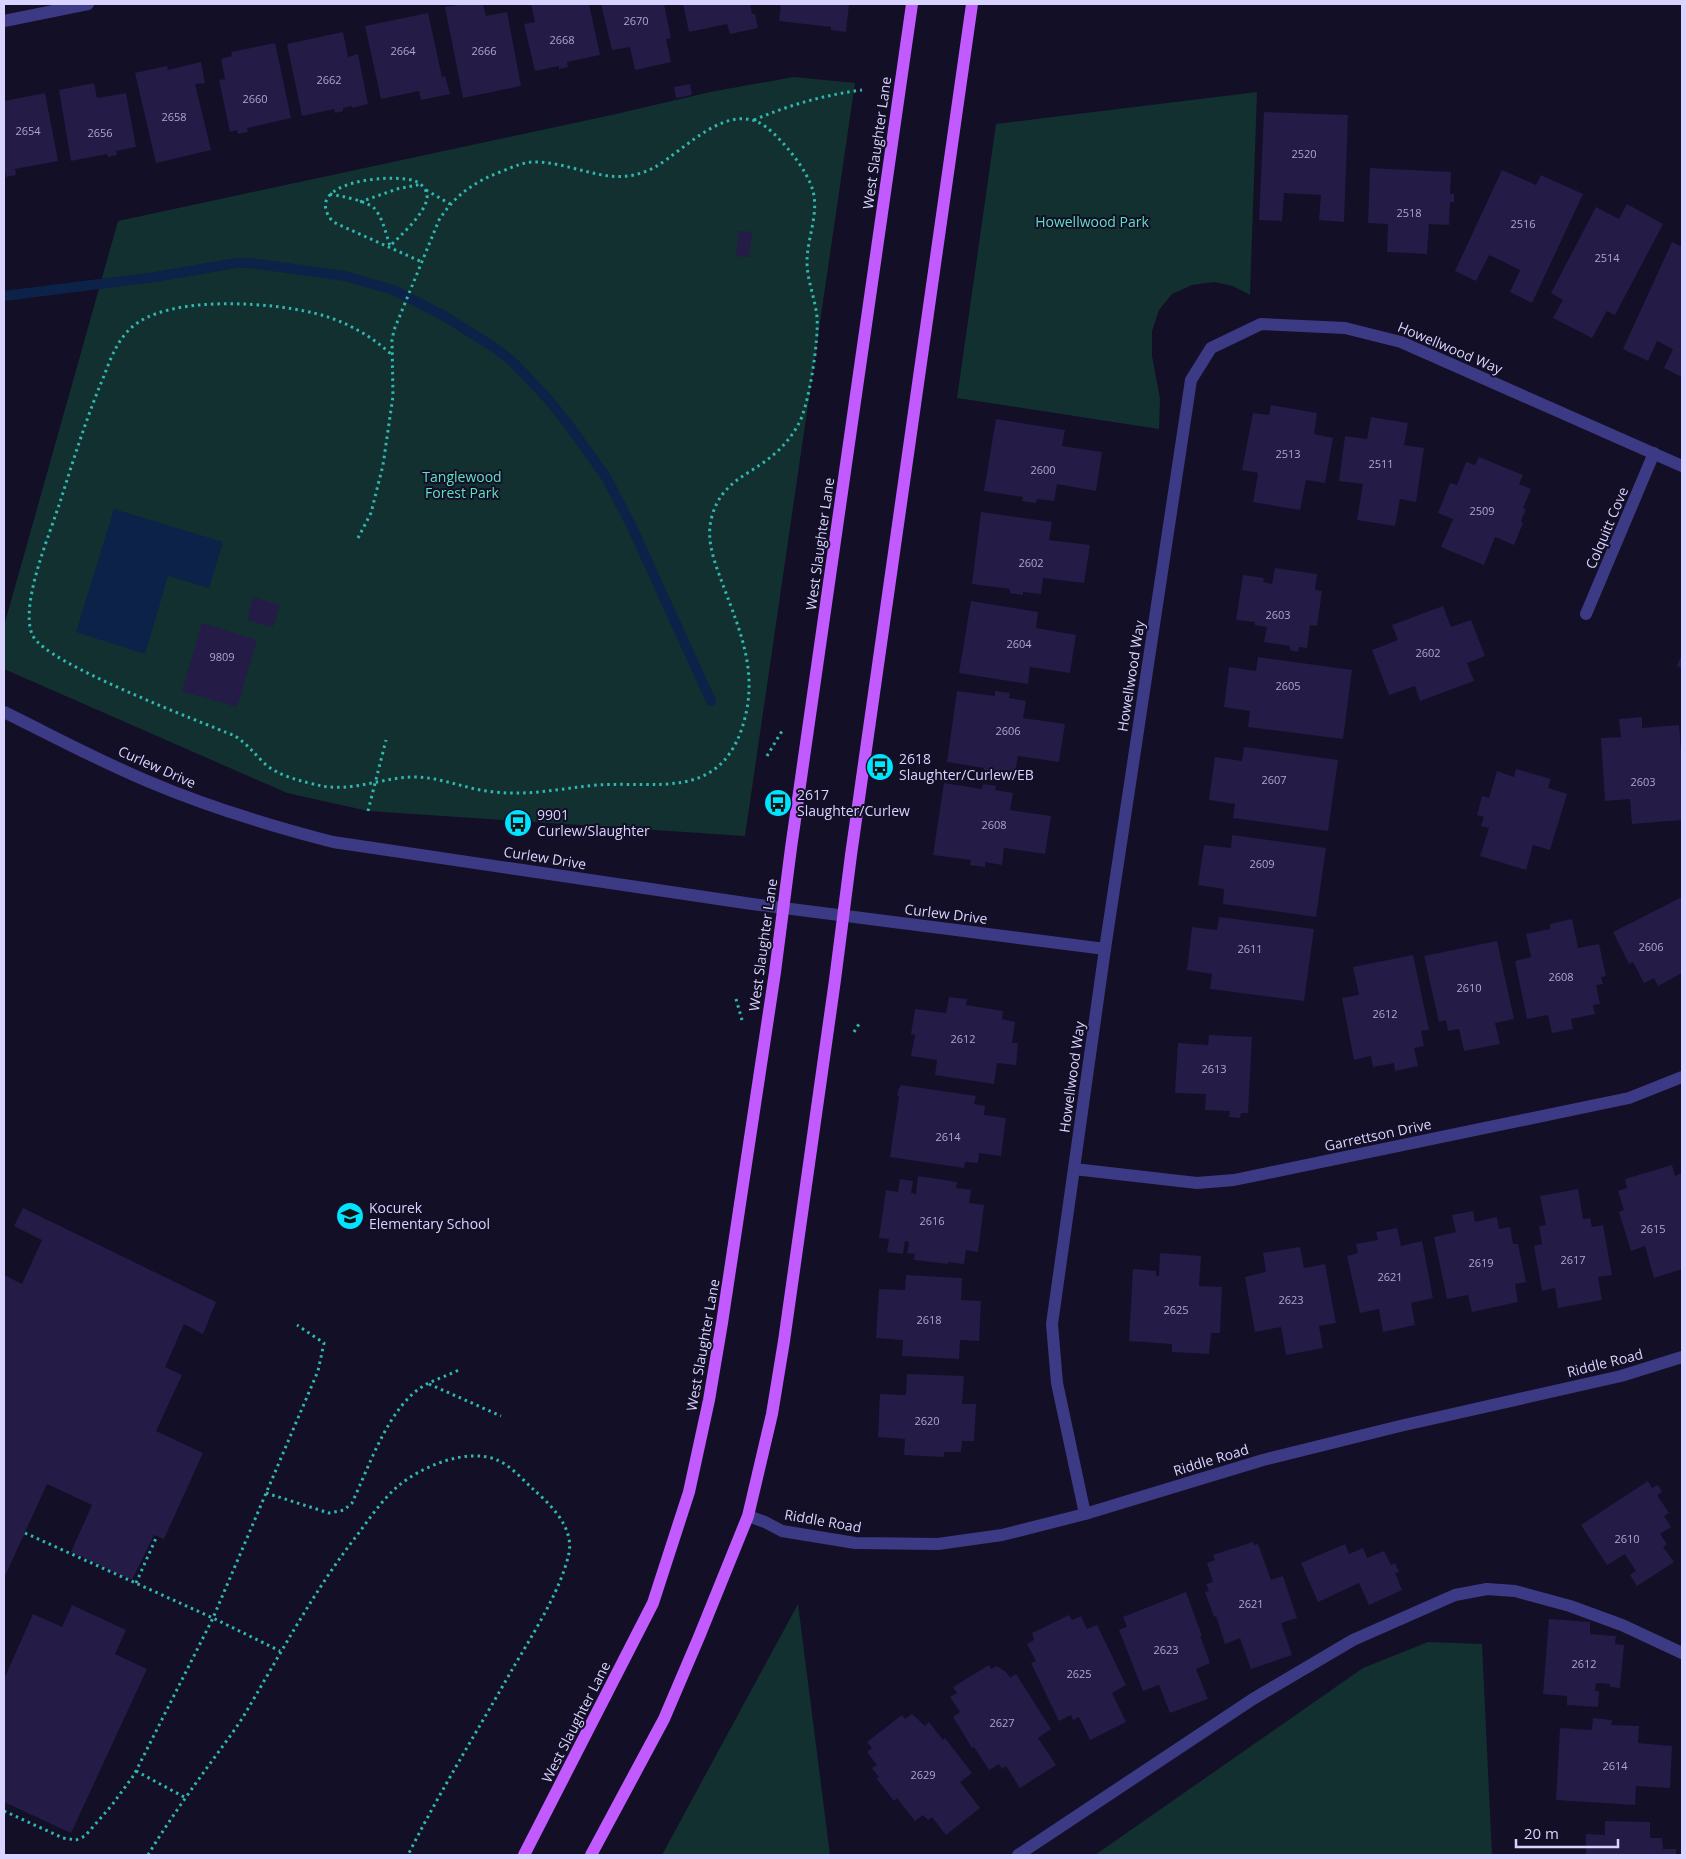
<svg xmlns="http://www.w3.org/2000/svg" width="1686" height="1859" font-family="'Open Sans',sans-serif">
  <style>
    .green { fill: #12302f }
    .water { fill: #0c2248 }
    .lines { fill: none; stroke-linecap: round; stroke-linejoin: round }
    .stream { stroke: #0c2248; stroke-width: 10 }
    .building { fill: #241b47 }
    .path { stroke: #2fb8b0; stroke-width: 3; stroke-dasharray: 2.5 4; stroke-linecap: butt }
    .minor { stroke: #3d3a85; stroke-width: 12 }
    .major { stroke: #c25bff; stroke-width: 12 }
    .labels { text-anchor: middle; stroke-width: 4; stroke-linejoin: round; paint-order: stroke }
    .number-label { font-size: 11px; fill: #aca6d1 }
    .street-label { font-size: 14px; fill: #d9d4ff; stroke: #130f26 }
    .park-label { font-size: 14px; fill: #5fe0c0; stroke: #130f26 }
    .poi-label { font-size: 14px; fill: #d9d4ff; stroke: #130f26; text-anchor: start }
  </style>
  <rect width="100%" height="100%" fill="#130f26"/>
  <g class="green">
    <polygon points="794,77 855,83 745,836 368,811 287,793 4,669 4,626 118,221 616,114 710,92"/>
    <polygon points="1257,92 1250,295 1233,286 1214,282 1192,285 1172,294 1159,310 1152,331 1152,356 1160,399 1159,429 957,398 996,124"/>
    <polygon points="798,1604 830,1855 662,1855"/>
    <polygon points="1428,1642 1482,1644 1492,1855 1095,1855 1363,1668"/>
  </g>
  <polygon class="water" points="114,509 223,542 209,588 168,576 145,654 76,632"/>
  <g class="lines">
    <polyline class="stream" points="4,296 155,277 236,263 250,263 345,276 394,290 446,317 495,348 512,361 548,399 568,424 606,477 631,525 711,701"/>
  </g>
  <g class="building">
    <polygon points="465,4 483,4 486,16 507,12 521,86 463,98 445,7"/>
    <polygon points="531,4 589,4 600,55 567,62 568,67 559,69 559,66 535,71 524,24 535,22"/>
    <polygon points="601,4 664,4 671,38 666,39 671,62 635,70 630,47 612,50"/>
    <polygon points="683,4 750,4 752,14 755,14 758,28 730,34 727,24 689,32"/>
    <polygon points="781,4 849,4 846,32 831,30 831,27 779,21"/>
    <polygon points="428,13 442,77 445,76 450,94 421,100 419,91 381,99 365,26"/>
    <polygon points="343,32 348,57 358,54 368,104 352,108 352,106 343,108 343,111 335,113 334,109 302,116 287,44"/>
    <polygon points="275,43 291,118 247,128 248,132 238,134 237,130 230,132 219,80 225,79 221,59 232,56 231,52"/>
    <polygon points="201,62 205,83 195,84 211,150 156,163 135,73 167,66 168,70"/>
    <polygon points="94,83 97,98 126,93 136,147 116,151 117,155 108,157 107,154 71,161 59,90"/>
    <polygon points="690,84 692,95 676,98 674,87"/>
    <polygon points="45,93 58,161 15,169 16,175 6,177 6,173 4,174 4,101"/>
    <polygon points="1264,112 1348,115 1344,222 1319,220 1321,195 1284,193 1282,221 1259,220"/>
    <polygon points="1370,168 1451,172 1450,194 1454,194 1454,202 1450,202 1449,225 1429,224 1427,254 1387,252 1388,224 1368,223"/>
    <polygon points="1502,170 1536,185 1541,175 1583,194 1532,303 1510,292 1520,270 1489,255 1476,281 1455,271"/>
    <polygon points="1627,204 1663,224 1615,315 1607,311 1592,338 1553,318 1563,300 1551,293 1596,207 1619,219"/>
    <polygon points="739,231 752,232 749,257 736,256"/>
    <polygon points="1672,242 1682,247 1682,377 1664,368 1673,349 1657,341 1648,361 1623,349"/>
    <polygon points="1271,405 1317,413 1314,434 1333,438 1325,483 1306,480 1300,510 1253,502 1258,473 1242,470 1253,413 1269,415"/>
    <polygon points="1371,417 1408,423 1404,445 1424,448 1416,502 1400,499 1395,526 1357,520 1363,484 1339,481 1345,436 1367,439"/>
    <polygon points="996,419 1065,430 1062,446 1102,452 1096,491 1057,484 1054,501 1037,499 1036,503 1022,501 1023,497 984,491"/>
    <polygon points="1479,457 1523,475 1519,484 1531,489 1523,508 1526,509 1521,521 1523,523 1514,545 1495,537 1484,565 1441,547 1453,519 1438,513 1450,483 1457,485 1466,462 1475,465"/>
    <polygon points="981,512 1052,522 1049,540 1090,545 1084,583 1043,578 1041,594 1023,592 1023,595 1010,593 1010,589 972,584"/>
    <polygon points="1275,568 1317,574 1315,590 1322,591 1317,626 1310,625 1307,648 1299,647 1298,652 1290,650 1290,646 1264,642 1267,627 1255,625 1255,622 1236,620 1243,575 1264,578 1263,582 1272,584"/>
    <polygon points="253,597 280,605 273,627 247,620"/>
    <polygon points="971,601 1038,612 1036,628 1076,635 1070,673 1030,667 1028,684 959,673"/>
    <polygon points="1443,606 1451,627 1471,620 1485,656 1467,663 1474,681 1420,701 1415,686 1389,695 1372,650 1398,640 1392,625"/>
    <polygon points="202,623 257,640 237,707 182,691"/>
    <polygon points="1682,654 1682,668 1677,666"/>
    <polygon points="1258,657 1352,670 1343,739 1248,727 1250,711 1224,707 1229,667 1256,671"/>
    <polygon points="957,691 995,696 995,691 1010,693 1009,698 1026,701 1023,718 1065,724 1059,762 1018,756 1015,772 999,770 998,775 983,772 984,768 947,762"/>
    <polygon points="1642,717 1642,728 1679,725 1682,765 1682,820 1632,824 1630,799 1605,801 1601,738 1621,737 1619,719"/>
    <polygon points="1244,747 1338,760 1328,831 1233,818 1235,804 1209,800 1215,757 1242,761"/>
    <polygon points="1516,769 1551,779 1548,788 1567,794 1550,850 1533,845 1526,870 1480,856 1489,828 1481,826 1484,817 1477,815 1482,796 1489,798 1497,771 1514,777"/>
    <polygon points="944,783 982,789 983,784 996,786 995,790 1013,793 1010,810 1051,816 1045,854 1004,848 1002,865 985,862 985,867 970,865 971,860 933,855"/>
    <polygon points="1232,835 1326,848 1316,917 1223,904 1224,889 1198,885 1204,845 1231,848"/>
    <polygon points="1682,897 1682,973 1658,986 1654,978 1644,983 1633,962 1629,964 1613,932"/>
    <polygon points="1219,917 1314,929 1304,1001 1210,989 1212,974 1187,970 1192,927 1217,930"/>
    <polygon points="1572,919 1578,948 1599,944 1606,976 1601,977 1603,984 1596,985 1600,1004 1593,1005 1595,1014 1571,1019 1573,1029 1552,1033 1548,1015 1527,1019 1515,961 1531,957 1526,934 1550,929 1550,924"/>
    <polygon points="1497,941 1514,1019 1495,1023 1500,1044 1464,1051 1459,1029 1448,1031 1446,1020 1439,1022 1424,956"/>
    <polygon points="1413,955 1429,1030 1421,1031 1424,1046 1414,1048 1418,1066 1395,1071 1394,1063 1373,1067 1371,1056 1354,1060 1342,998 1359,995 1353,967"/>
    <polygon points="949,997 967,999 966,1005 1003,1011 1002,1019 1015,1022 1012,1043 1018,1043 1016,1065 997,1063 994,1084 935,1075 937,1060 911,1056 915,1035 911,1034 915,1009 946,1013"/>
    <polygon points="1209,1035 1252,1037 1248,1113 1241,1113 1240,1118 1229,1117 1230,1111 1205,1110 1206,1094 1175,1093 1178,1043 1208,1045"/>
    <polygon points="901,1085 976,1096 974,1104 985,1106 984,1115 1006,1118 1001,1156 979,1153 978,1163 965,1162 964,1168 890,1157 899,1096 897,1096 899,1087 900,1088"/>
    <polygon points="1672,1165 1675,1176 1682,1173 1682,1269 1654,1278 1645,1246 1631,1251 1619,1212 1624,1210 1618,1191 1627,1188 1625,1179"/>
    <polygon points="918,1176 957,1182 956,1188 971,1190 969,1203 984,1205 978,1252 966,1250 964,1264 948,1262 948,1264 914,1260 915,1254 907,1253 909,1242 905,1241 903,1254 887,1252 889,1239 879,1238 886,1190 898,1192 900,1179 913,1181 911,1193 916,1194"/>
    <polygon points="1578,1189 1583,1219 1590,1218 1592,1227 1603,1225 1612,1275 1598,1277 1602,1300 1558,1308 1555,1288 1542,1291 1534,1246 1542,1244 1539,1226 1546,1225 1540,1196"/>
    <polygon points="23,1208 216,1302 203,1334 184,1324 165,1367 182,1375 156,1431 203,1453 164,1539 154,1535 132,1580 71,1552 92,1505 47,1484 4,1578 4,1275 22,1284 42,1240 14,1226"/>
    <polygon points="1473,1211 1475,1222 1497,1217 1499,1229 1510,1227 1513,1244 1518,1244 1526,1282 1515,1284 1518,1302 1472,1312 1468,1295 1447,1299 1434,1237 1456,1232 1452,1215"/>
    <polygon points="1397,1228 1401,1246 1422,1241 1433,1298 1411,1303 1415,1325 1383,1332 1379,1309 1360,1313 1347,1256 1358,1253 1356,1244 1378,1240 1376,1232"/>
    <polygon points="1300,1247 1304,1268 1325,1264 1336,1323 1319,1326 1323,1348 1286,1355 1281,1327 1255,1332 1245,1277 1266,1272 1263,1253"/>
    <polygon points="1160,1253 1201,1256 1199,1286 1222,1287 1220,1333 1211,1333 1209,1354 1172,1352 1172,1344 1129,1341 1133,1269 1156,1271 1156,1276 1159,1276"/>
    <polygon points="906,1275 962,1278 961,1300 981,1301 979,1341 960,1340 959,1359 902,1356 903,1340 876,1338 879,1289 905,1290"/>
    <polygon points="907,1374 964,1376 962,1404 976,1404 974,1441 962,1441 961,1452 944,1452 944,1457 904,1455 905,1439 878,1437 880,1394 906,1395"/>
    <polygon points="1648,1481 1652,1488 1658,1485 1662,1492 1657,1495 1669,1513 1664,1516 1671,1527 1660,1534 1667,1544 1663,1547 1674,1562 1637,1586 1630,1575 1636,1571 1625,1554 1607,1565 1581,1525"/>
    <polygon points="1253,1542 1254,1545 1258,1544 1271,1580 1283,1576 1297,1618 1281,1623 1292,1655 1251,1669 1240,1638 1225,1644 1216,1616 1214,1617 1205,1592 1209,1591 1206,1584 1213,1582 1207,1563 1215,1560 1213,1555"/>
    <polygon points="1345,1544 1349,1554 1363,1548 1367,1558 1384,1551 1391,1565 1395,1563 1399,1572 1395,1573 1402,1590 1369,1605 1359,1583 1318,1602 1301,1563"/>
    <polygon points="1186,1592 1202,1636 1200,1636 1210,1663 1196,1669 1208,1699 1170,1713 1159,1685 1143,1691 1119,1630 1127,1627 1123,1617"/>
    <polygon points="72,1605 126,1630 115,1654 147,1669 71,1833 4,1802 4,1679 33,1614 62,1627"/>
    <polygon points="1069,1615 1072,1620 1081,1616 1087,1629 1097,1625 1126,1685 1112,1693 1126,1722 1090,1740 1079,1717 1073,1720 1071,1715 1059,1721 1031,1663 1036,1661 1027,1644 1034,1640 1032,1633"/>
    <polygon points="1549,1619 1590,1622 1590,1634 1616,1636 1615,1644 1624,1645 1620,1688 1610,1687 1610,1684 1596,1683 1595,1691 1599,1691 1598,1707 1567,1705 1567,1696 1543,1694"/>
    <polygon points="989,1665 991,1669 997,1666 1007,1673 1010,1678 1016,1674 1051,1729 1038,1738 1056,1765 1020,1788 1006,1766 1002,1769 999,1764 989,1770 974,1747 972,1748 953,1717 960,1712 950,1697 957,1693 953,1687"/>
    <polygon points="912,1714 925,1726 929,1722 943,1740 945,1738 972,1773 960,1782 980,1808 946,1835 932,1817 928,1820 923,1815 915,1821 897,1798 894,1801 876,1778 879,1777 872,1768 877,1765 867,1752 872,1748 867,1742 902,1715 905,1719"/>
    <polygon points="1593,1718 1612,1720 1611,1725 1639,1726 1638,1743 1672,1746 1670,1788 1636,1786 1635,1805 1556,1800 1560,1728 1592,1730"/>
    <polygon points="1605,1821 1650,1822 1650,1838 1662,1838 1663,1849 1676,1849 1676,1855 1586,1855 1586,1834 1605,1835"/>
  </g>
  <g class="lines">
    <g class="path">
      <path d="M 754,120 C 789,105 824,95 862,90"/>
      <polyline points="426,190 450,204"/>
      <path d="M 330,194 C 341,196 368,201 375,209 C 383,219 386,234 390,246 C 401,235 425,214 427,198 C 428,190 421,183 415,181 C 394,173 298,181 333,222 L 422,262"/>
      <polyline points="360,202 397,189 422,184"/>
      <path d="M 358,538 L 371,513 L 383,465 L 393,396 L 392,340 L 394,330 L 439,220 C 454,196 474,182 500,172 C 513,167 525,161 538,162 C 562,163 585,173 609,176 C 624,178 641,175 655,167 C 685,150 729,99 766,127 C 783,140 808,171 813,191 C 819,215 807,238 807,262 C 807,280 815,298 817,317 C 819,339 809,407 798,425 C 792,436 782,448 772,456 C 748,476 722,481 712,516 C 705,540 715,563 723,585 C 742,636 760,677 741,731 C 716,800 655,781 598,785 C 562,788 531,796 495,792 C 468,790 444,778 417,777 C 386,776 355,792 322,786 C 304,782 277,776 264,763 C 254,753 247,744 235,736 C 199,721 47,664 33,636 C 28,627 29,613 30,603 C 35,568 50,533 61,499 C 74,458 87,416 104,376 C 110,360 117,341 130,329 C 166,293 279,302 325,316 C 350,324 373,337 393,356"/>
      <polyline points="767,756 782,731"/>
      <polyline points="368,811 386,740"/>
      <polyline points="736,999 742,1020"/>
      <polyline points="854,1032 859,1024"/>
      <polyline points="429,1384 501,1416"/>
      <path d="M 266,1493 L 329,1513 L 344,1510 L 352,1503 C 369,1467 389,1405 425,1385 C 436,1379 449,1375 461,1369"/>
      <polyline points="25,1533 213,1618 280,1651"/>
      <polyline points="136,1583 157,1536"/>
      <polyline points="136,1771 186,1798"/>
      <polyline points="4,1811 63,1838 76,1840 85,1836 112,1805 134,1775 213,1618 318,1371 324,1343 297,1325"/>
      <path d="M 148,1855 C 169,1820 193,1787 217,1754 C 227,1740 238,1726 246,1712 C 282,1651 315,1589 358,1534 C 370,1518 382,1500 397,1487 C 420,1467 467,1447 497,1460 C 510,1465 522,1479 533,1489 C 550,1504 574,1527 569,1553 C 561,1590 533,1634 513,1668 C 478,1730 440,1791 408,1855"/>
    </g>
    <g class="minor">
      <polyline points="4,21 88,4"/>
      <polyline points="1586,614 1654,453"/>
      <path d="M 4,712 C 53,736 101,762 152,783 C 211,808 271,826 333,842 L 752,904 L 1105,949"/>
      <polyline points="1074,1169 1197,1183 1234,1180 1629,1098 1682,1077"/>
      <polyline points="1085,1514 1057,1383 1052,1324 1105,949 1191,380 1211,348 1261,324 1345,328 1401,342 1682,466"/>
      <polyline points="748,1516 765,1522 782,1531 855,1543 938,1544 1002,1535 1085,1514 1263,1460 1400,1426 1621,1376 1682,1357"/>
      <polyline points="1018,1855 1253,1699 1353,1640 1455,1595 1487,1589 1515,1591 1570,1606 1622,1625 1682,1653"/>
    </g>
    <g class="major">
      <polyline points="524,1855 653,1603 689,1492 709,1400 722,1323 775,972 791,848 912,4"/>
      <polyline points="591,1855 664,1719 699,1637 748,1516 772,1414 784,1341 835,980 851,855 972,4"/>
    </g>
  </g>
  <defs>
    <g id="bus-disc" transform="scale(1.4375)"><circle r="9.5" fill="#00e5ff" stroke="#130f26"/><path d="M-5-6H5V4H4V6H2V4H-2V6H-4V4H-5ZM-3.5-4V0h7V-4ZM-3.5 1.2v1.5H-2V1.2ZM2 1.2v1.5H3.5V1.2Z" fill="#111"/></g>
    <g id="school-disc" transform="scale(1.4375)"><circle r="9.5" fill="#00e5ff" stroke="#130f26"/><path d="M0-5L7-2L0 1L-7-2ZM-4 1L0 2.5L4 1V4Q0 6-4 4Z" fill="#111"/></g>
  </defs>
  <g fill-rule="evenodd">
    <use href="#bus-disc" x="880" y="767"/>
    <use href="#bus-disc" x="778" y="803"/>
    <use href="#bus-disc" x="518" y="823"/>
    <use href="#school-disc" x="350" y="1216"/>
  </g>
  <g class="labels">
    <g class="number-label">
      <text x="636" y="25">2670</text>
      <text x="562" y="44">2668</text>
      <text x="403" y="55">2664</text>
      <text x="484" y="55">2666</text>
      <text x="329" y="84">2662</text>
      <text x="255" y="103">2660</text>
      <text x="174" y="121">2658</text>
      <text x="28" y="135">2654</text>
      <text x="100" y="137">2656</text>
      <text x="1304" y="158">2520</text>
      <text x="1409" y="217">2518</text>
      <text x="1523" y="228">2516</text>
      <text x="1607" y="262">2514</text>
      <text x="1288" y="458">2513</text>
      <text x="1381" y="468">2511</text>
      <text x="1043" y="474">2600</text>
      <text x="1482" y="515">2509</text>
      <text x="1031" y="567">2602</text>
      <text x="1278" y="619">2603</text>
      <text x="1019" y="648">2604</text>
      <text x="1428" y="657">2602</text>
      <text x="222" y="661">9809</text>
      <text x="1288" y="690">2605</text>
      <text x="1008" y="735">2606</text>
      <text x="1274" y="784">2607</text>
      <text x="1643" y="786">2603</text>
      <text x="994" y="829">2608</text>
      <text x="1262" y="868">2609</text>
      <text x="1651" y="951">2606</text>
      <text x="1250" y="953">2611</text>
      <text x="1561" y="981">2608</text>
      <text x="1469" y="992">2610</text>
      <text x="1385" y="1018">2612</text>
      <text x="963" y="1043">2612</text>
      <text x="1214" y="1073">2613</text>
      <text x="948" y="1141">2614</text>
      <text x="932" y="1225">2616</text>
      <text x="1653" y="1233">2615</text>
      <text x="1573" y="1264">2617</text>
      <text x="1481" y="1267">2619</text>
      <text x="1390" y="1281">2621</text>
      <text x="1291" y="1304">2623</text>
      <text x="1176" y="1314">2625</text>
      <text x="929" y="1324">2618</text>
      <text x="927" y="1425">2620</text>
      <text x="1627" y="1543">2610</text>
      <text x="1251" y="1608">2621</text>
      <text x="1166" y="1654">2623</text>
      <text x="1584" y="1668">2612</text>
      <text x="1079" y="1678">2625</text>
      <text x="1002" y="1727">2627</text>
      <text x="1615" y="1770">2614</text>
      <text x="923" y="1779">2629</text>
    </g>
    <g class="street-label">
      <text transform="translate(877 143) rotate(-82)" y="5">West Slaughter Lane</text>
      <text transform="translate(1450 348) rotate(23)" y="5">Howellwood Way</text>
      <text transform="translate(1607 528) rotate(-67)" y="5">Colquitt Cove</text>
      <text transform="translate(820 544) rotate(-82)" y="5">West Slaughter Lane</text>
      <text transform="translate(1131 676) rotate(-81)" y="5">Howellwood Way</text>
      <text transform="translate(157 767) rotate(24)" y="5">Curlew Drive</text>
      <text transform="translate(545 858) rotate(9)" y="5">Curlew Drive</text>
      <text transform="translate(946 914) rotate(7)" y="5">Curlew Drive</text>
      <text transform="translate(763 945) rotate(-82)" y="5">West Slaughter Lane</text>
      <text transform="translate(1072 1077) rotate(-82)" y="5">Howellwood Way</text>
      <text transform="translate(1378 1135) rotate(-12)" y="5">Garrettson Drive</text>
      <text transform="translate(703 1345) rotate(-80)" y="5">West Slaughter Lane</text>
      <text transform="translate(1605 1363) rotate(-14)" y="5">Riddle Road</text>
      <text transform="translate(1211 1460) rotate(-17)" y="5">Riddle Road</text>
      <text transform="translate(823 1521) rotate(10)" y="5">Riddle Road</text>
      <text transform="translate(576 1722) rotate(-63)" y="5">West Slaughter Lane</text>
    </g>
    <g class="park-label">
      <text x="1092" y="227">Howellwood Park</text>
      <text x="462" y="482">Tanglewood<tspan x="462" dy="16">Forest Park</tspan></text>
    </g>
    <g class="poi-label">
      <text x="899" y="764">2618<tspan x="899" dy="16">Slaughter/Curlew/EB</tspan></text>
      <text x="797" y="800">2617<tspan x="797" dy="16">Slaughter/Curlew</tspan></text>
      <text x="537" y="820">9901<tspan x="537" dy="16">Curlew/Slaughter</tspan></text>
      <text x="369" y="1213">Kocurek<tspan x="369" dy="16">Elementary School</tspan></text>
    </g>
  </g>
  <rect width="1686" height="1859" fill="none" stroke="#d9d4ff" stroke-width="10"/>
  <path d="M1516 1839v8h102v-8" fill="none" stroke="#d9d4ff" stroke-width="2.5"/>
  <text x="1524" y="1839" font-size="15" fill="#d9d4ff" stroke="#130f26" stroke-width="4" paint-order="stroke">20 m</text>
</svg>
